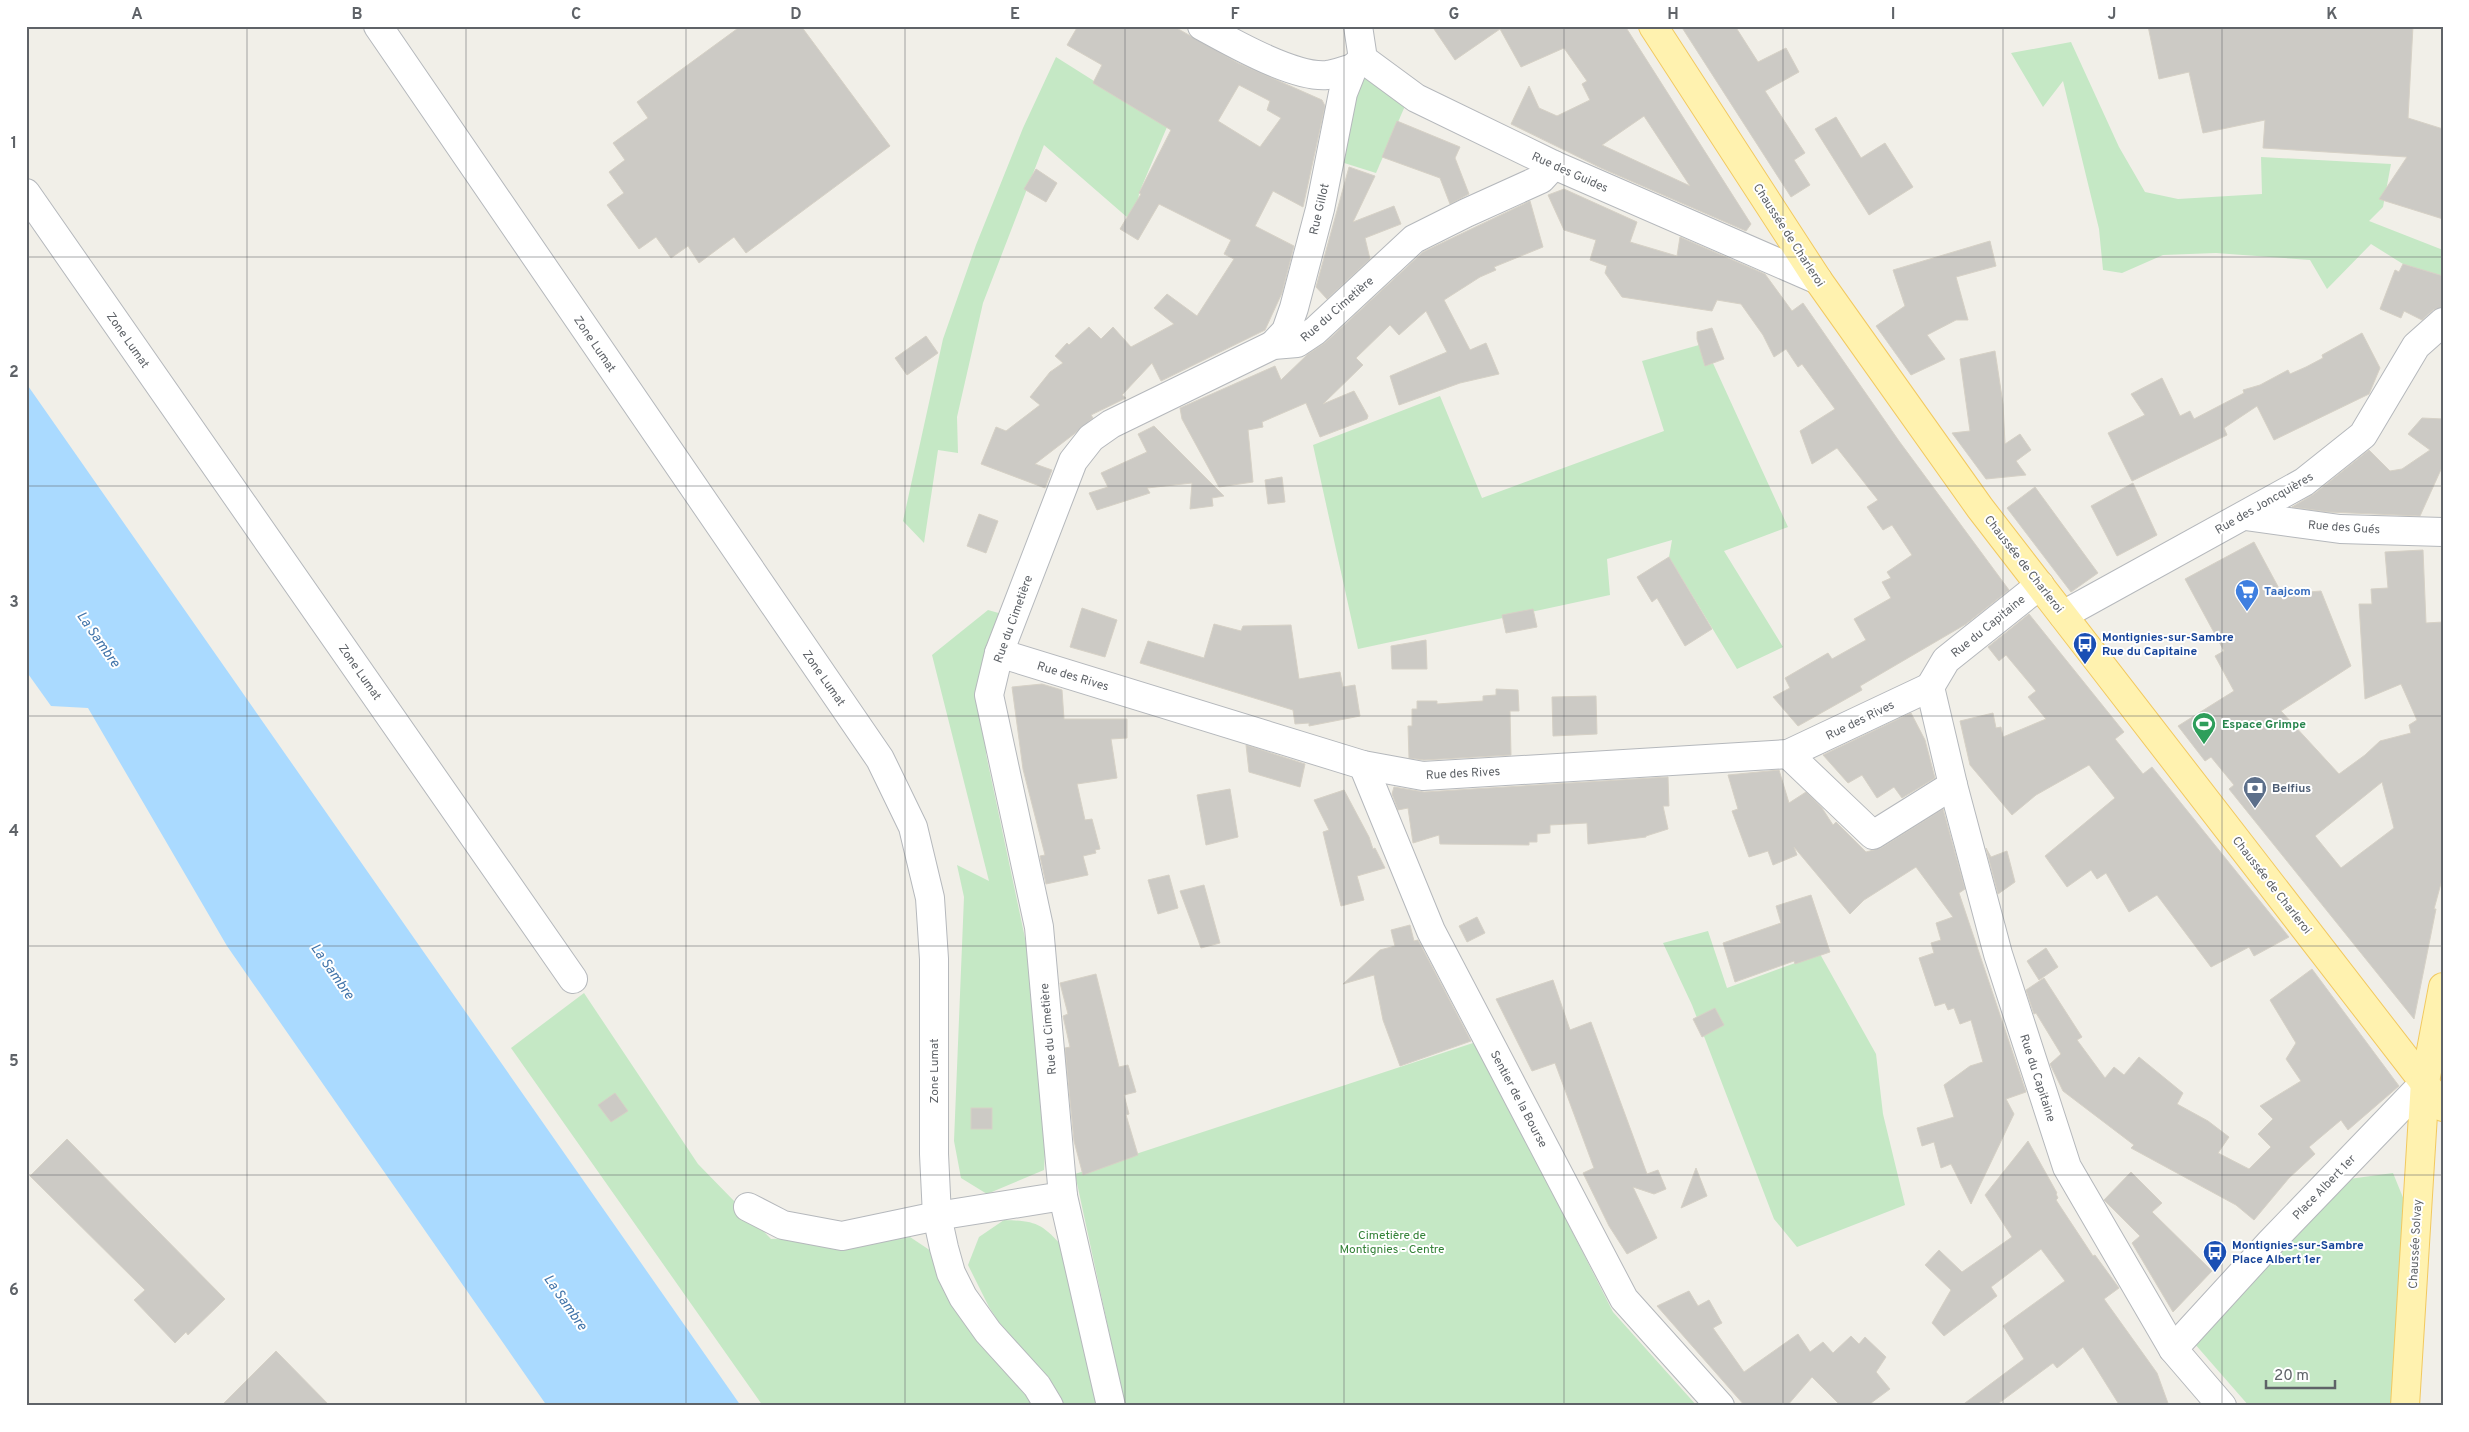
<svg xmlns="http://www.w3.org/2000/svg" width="2469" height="1432" font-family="Overpass,sans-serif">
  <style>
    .green { fill: #c5e8c5 }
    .water { fill: #aadaff }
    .building { fill: #cccac5; stroke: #d6d1c6; fill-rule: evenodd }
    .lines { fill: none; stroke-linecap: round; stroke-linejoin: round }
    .minor-casing { stroke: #b5b8bc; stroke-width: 30 }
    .major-casing { stroke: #f2c960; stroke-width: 30 }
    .minor { stroke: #fff; stroke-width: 28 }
    .major { stroke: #fff2af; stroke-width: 28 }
    .grid { fill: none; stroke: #5f6368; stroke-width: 1; stroke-opacity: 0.55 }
    .labels { text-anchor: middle; stroke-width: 4; stroke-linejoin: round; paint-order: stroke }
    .street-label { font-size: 12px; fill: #5f6368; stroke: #fff }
    .shop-label { font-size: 12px; font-weight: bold; fill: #366cbe; stroke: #fff; text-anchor: start }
    .transit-label { font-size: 12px; font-weight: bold; fill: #164399; stroke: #fff; text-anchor: start }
    .leisure-label { font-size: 12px; font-weight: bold; fill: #27864d; stroke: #fff; text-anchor: start }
    .service-label { font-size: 12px; font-weight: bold; fill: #4e5e75; stroke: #fff; text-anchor: start }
    .park-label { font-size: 12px; fill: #348238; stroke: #fff }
    .water-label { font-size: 14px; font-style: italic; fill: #4174aa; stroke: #fff }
    .neatline { fill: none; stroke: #5f6368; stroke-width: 2 }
    .grid-label { font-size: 16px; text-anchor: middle; font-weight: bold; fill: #5f6368 }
  </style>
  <rect width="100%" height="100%" fill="#f1efe8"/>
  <g class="green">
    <polygon points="2071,42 2119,147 2145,192 2178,199 2262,194 2261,157 2391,164 2383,207 2369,221 2443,250 2443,276 2403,264 2371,244 2327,289 2310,260 2216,253 2163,255 2122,273 2103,270 2099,229 2063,81 2043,107 2011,53"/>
    <polygon points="1056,57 1167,127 1139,193 1136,225 1044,145 983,303 957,417 958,453 938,450 924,543 903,521 943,339 976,245 1023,128"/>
    <polygon points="1366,75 1408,99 1376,173 1341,162 1357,94"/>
    <polygon points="1699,345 1712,361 1788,527 1724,551 1783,647 1737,669 1669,557 1672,540 1607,559 1610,595 1358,649 1313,445 1440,396 1482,498 1664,431 1642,361"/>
    <polygon points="988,610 1009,616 983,674 986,754 1050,1056 1044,1170 987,1194 961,1178 954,1141 964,897 957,865 989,881 932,655"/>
    <polygon points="1708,931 1727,988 1820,954 1876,1054 1883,1114 1905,1205 1797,1247 1774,1219 1692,1005 1663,943"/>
    <polygon points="584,993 698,1164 771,1239 904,1233 931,1251 1040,1406 763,1406 511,1048"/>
    <polygon points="1476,1042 1613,1312 1697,1406 1125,1406 1075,1174"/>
    <polygon points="2393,1173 2406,1205 2391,1406 2249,1406 2194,1343 2302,1231 2349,1179"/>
    <path d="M 1004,1220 C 1036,1221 1041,1223 1063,1247 L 1100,1406 L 1053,1406 L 989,1307 L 968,1265 L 979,1237 Z"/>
  </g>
  <polygon class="water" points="26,383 741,1406 547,1406 227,946 88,708 51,706 26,671"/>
  <g class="building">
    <polygon points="741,26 801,26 890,146 746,253 734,237 699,263 688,246 671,258 656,237 639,249 607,205 624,193 609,172 625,160 613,143 648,118 637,102"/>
    <path d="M 1078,26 L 1173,26 L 1238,63 L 1322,100 L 1325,106 L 1303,207 L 1273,191 L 1255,226 L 1294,246 L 1282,293 L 1265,330 L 1161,381 L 1152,363 L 1122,395 L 1126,398 L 1091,415 L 1093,418 L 1074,434 L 1035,464 L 1052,470 L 1045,488 L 981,464 L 996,427 L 1006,431 L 1040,405 L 1030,397 L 1050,372 L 1063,363 L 1055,356 L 1067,343 L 1069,345 L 1089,327 L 1101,339 L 1113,327 L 1131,347 L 1174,324 L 1154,308 L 1167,294 L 1197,316 L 1234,259 L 1224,254 L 1231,240 L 1159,204 L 1138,240 L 1120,229 L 1141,194 L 1139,193 L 1171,130 L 1093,83 L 1102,65 L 1067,45 ZM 1239,85 L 1270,101 L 1267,110 L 1281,118 L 1260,147 L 1218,121 Z"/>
    <path d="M 1432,26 L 1625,26 L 1751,224 L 1746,231 L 1601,168 L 1511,124 L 1529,86 L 1539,108 L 1557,116 L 1590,100 L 1582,84 L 1587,81 L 1564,48 L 1521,67 L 1500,29 L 1455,60 ZM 1644,116 L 1690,186 L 1602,145 Z"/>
    <polygon points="1681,26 1735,26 1758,62 1786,48 1799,72 1765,91 1805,153 1794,160 1810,185 1791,197"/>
    <polygon points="2148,26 2413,26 2408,118 2443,129 2443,219 2379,199 2407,157 2263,148 2265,120 2203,133 2189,72 2159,79"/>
    <polygon points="1836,117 1861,158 1885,143 1913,187 1869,215 1815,129"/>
    <polygon points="1397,121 1460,147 1455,158 1469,194 1450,204 1440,178 1382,157"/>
    <polygon points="1349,167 1375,176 1353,222 1394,206 1401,224 1365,238 1370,259 1327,299 1316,287"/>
    <polygon points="1036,169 1057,183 1046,202 1024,189"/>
    <polygon points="1564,189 1637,222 1630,242 1677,256 1680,237 1765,274 1792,311 1803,303 1899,441 2009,590 1966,624 1860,686 1862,690 1798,726 1773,697 1790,688 1785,678 1828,653 1832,659 1866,640 1854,619 1891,598 1882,582 1891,578 1887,572 1912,555 1892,525 1883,530 1867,507 1878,500 1837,448 1812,464 1800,431 1835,409 1802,364 1798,367 1786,349 1774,357 1763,335 1741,304 1717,300 1712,311 1622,297 1605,273 1607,266 1590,260 1596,240 1564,230 1548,195"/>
    <polygon points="1530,201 1543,247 1494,267 1496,270 1480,277 1444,300 1470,350 1486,343 1499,374 1460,383 1399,405 1390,376 1447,352 1426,311 1399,335 1390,325 1356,358 1363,365 1323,404 1354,391 1368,416 1367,419 1320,437 1306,403 1262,422 1263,427 1248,430 1253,482 1219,487 1182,419 1180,408 1275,366 1281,380 1308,354 1326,342 1423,252"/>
    <polygon points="1990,241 1996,266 1956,277 1968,320 1956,320 1927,335 1945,359 1911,375 1876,326 1905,306 1893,270"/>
    <polygon points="2403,264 2443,276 2443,307 2433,310 2422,320 2404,311 2401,318 2380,309 2395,270 2399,272"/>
    <polygon points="1712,328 1724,359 1705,366 1697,339 1697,332"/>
    <polygon points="2362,333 2380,368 2369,394 2274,440 2257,406 2224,428 2227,435 2132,481 2108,433 2145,415 2131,394 2162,378 2180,416 2190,411 2194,419 2244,393 2243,390 2260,385 2288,370 2290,374 2306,367 2323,358 2322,355"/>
    <polygon points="926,336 938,353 907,375 895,358"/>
    <polygon points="1995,351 2003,404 2005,444 2020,434 2031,450 2016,461 2026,475 1986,479 1952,433 1970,431 1960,359"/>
    <polygon points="2422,418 2443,419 2443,465 2420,516 2328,512 2292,507 2314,494 2369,450 2390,471 2402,469 2430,450 2408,434"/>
    <polygon points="1154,426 1224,496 1212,498 1213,506 1190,509 1192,483 1147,488 1150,493 1097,510 1089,493 1108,487 1101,473 1147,452 1138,434"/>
    <polygon points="1282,477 1285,502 1268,504 1265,480"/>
    <polygon points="2133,483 2157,535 2117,556 2091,506"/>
    <polygon points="2035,487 2098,573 2071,592 2007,508"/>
    <polygon points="979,514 998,521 986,553 967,546"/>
    <path d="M 2254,542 L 2282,594 L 2321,591 L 2351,666 L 2281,711 L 2339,774 L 2365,755 L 2380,741 L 2411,733 L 2409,725 L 2417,720 L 2401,684 L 2365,699 L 2359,604 L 2372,604 L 2371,589 L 2388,588 L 2385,552 L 2423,550 L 2426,623 L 2443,622 L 2443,876 L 2434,909 L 2436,909 L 2414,1019 L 2229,789 L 2234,785 L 2211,757 L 2205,761 L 2178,726 L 2234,691 L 2215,656 L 2224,651 L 2185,579 ZM 2382,782 L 2394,828 L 2341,868 L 2315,836 Z"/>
    <polygon points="1669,557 1712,629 1685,646 1657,598 1652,602 1637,577"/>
    <polygon points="1082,608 1117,620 1105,657 1070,647"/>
    <polygon points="1533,609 1537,627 1506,633 1502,615"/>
    <polygon points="2029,614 2124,732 2115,739 2143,774 2152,767 2289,937 2254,956 2249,947 2211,967 2157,895 2129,912 2106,873 2097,879 2091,870 2067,887 2045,856 2115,798 2089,765 2036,795 2012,815 1970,765 1960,721 1993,713 1996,728 2001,727 2003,737 2046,719 2028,697 2036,691 2006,655 1999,661 1988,647"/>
    <polygon points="1214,624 1241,631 1243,626 1291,625 1299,679 1340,672 1343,687 1355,685 1360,716 1309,726 1309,723 1295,724 1293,710 1140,663 1148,641 1204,658"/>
    <polygon points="1426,640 1427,669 1392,669 1391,646"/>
    <polygon points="1042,684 1062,690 1064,719 1127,719 1127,738 1111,739 1117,778 1077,784 1085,820 1092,819 1100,849 1095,850 1096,853 1083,856 1088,875 1046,884 1040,856 1045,855 1023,769 1012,687"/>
    <polygon points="1496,689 1518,690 1519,711 1510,711 1511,755 1424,760 1409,758 1408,726 1412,726 1412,709 1417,709 1417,701 1437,701 1437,704 1483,701 1483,696 1496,695"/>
    <polygon points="1596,696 1597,734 1553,736 1552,697"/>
    <polygon points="1911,713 1925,740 1935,778 1902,798 1894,787 1877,798 1862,775 1848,783 1823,755"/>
    <polygon points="1246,745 1305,764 1300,787 1249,772"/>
    <polygon points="1779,770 1789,803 1806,792 1822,808 1833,825 1836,822 1866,852 1881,848 1943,809 1965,889 1959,893 2026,1092 2006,1099 2014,1114 1971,1204 1951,1164 1941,1168 1934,1142 1922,1146 1917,1128 1954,1117 1944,1085 1970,1066 1983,1062 1971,1020 1960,1024 1954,1008 1948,1010 1945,1003 1935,1006 1919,958 1934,953 1931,943 1941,940 1936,923 1953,917 1916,867 1864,900 1850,914 1794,847 1797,855 1773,865 1768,851 1749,857 1732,811 1738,809 1728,775"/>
    <polygon points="1668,777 1669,806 1663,806 1668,829 1646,836 1646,837 1588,844 1587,823 1550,825 1550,833 1537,834 1537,842 1529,842 1529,845 1440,844 1439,835 1413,843 1408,808 1398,810 1392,794 1394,787 1424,792"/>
    <polygon points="1230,789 1238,837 1206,845 1197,795"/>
    <polygon points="1344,790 1369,837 1373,849 1375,848 1385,868 1357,876 1364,900 1341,906 1323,832 1329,830 1314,800"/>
    <polygon points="1986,848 1991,857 2007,851 2015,882 1998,894"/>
    <polygon points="1169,875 1178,908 1158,914 1148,880"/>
    <polygon points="1204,885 1220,943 1201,948 1180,891"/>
    <polygon points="1811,895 1830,952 1795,964 1794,961 1735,982 1723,943 1781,923 1776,906"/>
    <polygon points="1477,917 1485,933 1467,942 1459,926"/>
    <polygon points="1410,925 1414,941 1418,940 1471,1041 1400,1066 1383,1020 1374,975 1343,984 1380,950 1395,946 1391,930"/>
    <polygon points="2046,948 2058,967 2039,980 2027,961"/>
    <polygon points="2312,969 2399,1086 2348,1130 2341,1120 2309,1147 2315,1154 2289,1178 2254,1220 2236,1205 2131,1148 2134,1145 2063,1091 2050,1064 2061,1054 2036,1013 2034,1014 2026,990 2044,978 2082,1037 2077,1040 2105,1078 2114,1067 2124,1075 2139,1057 2183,1093 2177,1104 2208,1121 2229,1137 2218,1153 2249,1169 2271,1147 2258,1134 2273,1119 2260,1106 2301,1081 2286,1059 2296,1043 2270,1000"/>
    <polygon points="1096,974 1119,1067 1128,1065 1136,1092 1124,1095 1129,1114 1126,1115 1138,1155 1083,1175 1074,1141 1065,1048 1070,1047 1063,1016 1068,1014 1060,983"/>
    <polygon points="1553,980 1570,1030 1591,1022 1647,1174 1658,1170 1666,1189 1654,1194 1633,1187 1657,1238 1627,1254 1609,1226 1583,1173 1594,1168 1555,1063 1532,1071 1496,999"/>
    <polygon points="1715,1008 1724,1025 1702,1037 1693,1019"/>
    <polygon points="615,1093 628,1111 611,1122 598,1105"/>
    <rect x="971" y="1108" width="21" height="21"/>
    <polygon points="67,1139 225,1299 188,1335 186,1332 175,1343 134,1300 145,1290 30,1176"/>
    <polygon points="2028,1141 2057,1193 2056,1194 2058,1198 2056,1200 2093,1256 2095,1255 2119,1288 2104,1299 2157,1373 2169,1406 2120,1406 2083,1347 2057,1368 2053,1363 1995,1406 1961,1406 2024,1359 2003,1326 2065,1281 2041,1249 1991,1287 1997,1296 1944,1336 1932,1323 1951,1290 1925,1265 1939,1250 1962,1272 2012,1237 1985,1195"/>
    <polygon points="1696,1168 1707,1196 1681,1208"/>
    <polygon points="2131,1172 2162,1203 2152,1212 2212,1271 2173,1312 2132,1243 2140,1236 2104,1200"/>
    <polygon points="1689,1291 1698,1306 1709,1300 1722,1323 1713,1328 1744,1372 1798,1334 1810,1352 1823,1342 1833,1353 1851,1336 1859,1344 1865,1337 1886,1357 1876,1372 1890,1389 1867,1406 1841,1406 1812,1377 1787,1406 1745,1406 1657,1306"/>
    <polygon points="276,1351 330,1406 221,1406"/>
  </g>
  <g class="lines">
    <g class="minor-casing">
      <g id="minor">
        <polyline points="378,26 880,759 913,827 930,898 934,959 934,1154 937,1216 944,1248 951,1273 963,1297 988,1332 1037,1386 1049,1406"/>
        <path d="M 1202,26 C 1231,42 1294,78 1327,75 C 1335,74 1345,70 1353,68"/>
        <polyline points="1358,26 1363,59 1416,98 1554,165 1818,280"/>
        <polyline points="26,193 573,979"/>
        <polyline points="1273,345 1286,331 1294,308 1320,209 1343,93 1353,68 1363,59"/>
        <polyline points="2245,516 2340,529 2443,532"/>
        <polyline points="2040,585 1946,660 1930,687 1953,785 1998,954 2067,1167 2173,1349 2222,1406"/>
        <polyline points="2063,615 2304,482 2363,435 2416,346 2443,322"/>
        <polyline points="999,653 1363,765 1423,776 1788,754 1930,687"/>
        <polyline points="1788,754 1873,835 1953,785"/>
        <polyline points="1363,765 1431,931 1624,1299 1720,1406"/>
        <polyline points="748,1207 783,1225 842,1236 937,1216 1063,1196"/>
        <polyline points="2173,1349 2270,1243 2425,1082"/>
        <polyline points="1111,1406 1063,1196 1039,927 989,695 999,653 1073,461 1091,438 1111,424 1273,345 1297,343 1315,331 1414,239 1466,213 1541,179 1554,165"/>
      </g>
    </g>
    <g class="major-casing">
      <g id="major">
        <polyline points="1653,26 1818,280 1980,508 2443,1107"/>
        <polyline points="2405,1406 2425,1082 2443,987"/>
      </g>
    </g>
    <use href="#minor" class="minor"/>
    <use href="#major" class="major"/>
  </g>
  <path class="grid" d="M 247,26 L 247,1406M 466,26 L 466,1406M 686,26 L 686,1406M 905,26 L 905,1406M 1125,26 L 1125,1406M 1344,26 L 1344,1406M 1564,26 L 1564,1406M 1783,26 L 1783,1406M 2003,26 L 2003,1406M 2222,26 L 2222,1406M 26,257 L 2443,257M 26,486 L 2443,486M 26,716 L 2443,716M 26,946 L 2443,946M 26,1175 L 2443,1175"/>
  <defs>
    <g id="supermarket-pin" transform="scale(1.25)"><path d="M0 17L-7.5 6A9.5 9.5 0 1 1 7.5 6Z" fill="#3f7fe0" stroke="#fff"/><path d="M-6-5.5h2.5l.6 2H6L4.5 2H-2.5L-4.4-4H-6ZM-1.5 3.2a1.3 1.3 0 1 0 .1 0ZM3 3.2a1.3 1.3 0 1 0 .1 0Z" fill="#fff"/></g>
    <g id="bus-pin" transform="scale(1.25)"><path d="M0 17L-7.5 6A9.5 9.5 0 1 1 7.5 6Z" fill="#1a4fb4" stroke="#fff"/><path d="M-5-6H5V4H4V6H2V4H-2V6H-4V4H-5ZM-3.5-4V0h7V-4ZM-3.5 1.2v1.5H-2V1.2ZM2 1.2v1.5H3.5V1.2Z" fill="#fff"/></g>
    <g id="stadium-pin" transform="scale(1.25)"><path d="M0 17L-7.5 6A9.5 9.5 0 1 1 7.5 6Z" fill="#2e9e5b" stroke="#fff"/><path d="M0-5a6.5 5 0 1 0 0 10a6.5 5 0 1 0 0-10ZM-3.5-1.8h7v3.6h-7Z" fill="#fff"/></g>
    <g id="bank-pin" transform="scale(1.25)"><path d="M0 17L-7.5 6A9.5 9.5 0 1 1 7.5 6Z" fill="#5c6f8a" stroke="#fff"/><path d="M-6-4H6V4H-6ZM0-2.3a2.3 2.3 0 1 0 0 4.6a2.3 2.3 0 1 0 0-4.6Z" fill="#fff"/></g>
  </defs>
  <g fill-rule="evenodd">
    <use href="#supermarket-pin" x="2247" y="591"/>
    <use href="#bus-pin" x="2085" y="644"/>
    <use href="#stadium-pin" x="2204" y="724"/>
    <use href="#bank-pin" x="2255" y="788"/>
    <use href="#bus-pin" x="2215" y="1252"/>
  </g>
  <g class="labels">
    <g class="street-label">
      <text transform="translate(1570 172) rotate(24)" y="4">Rue des Guides</text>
      <text transform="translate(1319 209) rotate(-77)" y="4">Rue Gillot</text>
      <text transform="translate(1789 235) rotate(57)" y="4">Chaussée de Charleroi</text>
      <text transform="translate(1337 309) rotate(-41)" y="4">Rue du Cimetière</text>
      <text transform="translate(128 340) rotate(55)" y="4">Zone Lumat</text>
      <text transform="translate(595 344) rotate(56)" y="4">Zone Lumat</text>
      <text transform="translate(2264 503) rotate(-30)" y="4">Rue des Joncquières</text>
      <text transform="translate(2344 527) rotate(4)" y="4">Rue des Gués</text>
      <text transform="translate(2024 564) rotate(52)" y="4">Chaussée de Charleroi</text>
      <text transform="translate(1013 619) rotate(-70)" y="4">Rue du Cimetière</text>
      <text transform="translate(1988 626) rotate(-39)" y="4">Rue du Capitaine</text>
      <text transform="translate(360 672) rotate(55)" y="4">Zone Lumat</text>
      <text transform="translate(1073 676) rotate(17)" y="4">Rue des Rives</text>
      <text transform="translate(824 678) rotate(55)" y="4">Zone Lumat</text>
      <text transform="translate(1860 720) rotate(-26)" y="4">Rue des Rives</text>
      <text transform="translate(1463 773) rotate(-3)" y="4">Rue des Rives</text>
      <text transform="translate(2272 885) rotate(52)" y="4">Chaussée de Charleroi</text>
      <text transform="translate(1048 1029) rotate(-95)" y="4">Rue du Cimetière</text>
      <text transform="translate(934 1071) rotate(-90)" y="4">Zone Lumat</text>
      <text transform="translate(2038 1078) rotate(72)" y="4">Rue du Capitaine</text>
      <text transform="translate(1519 1099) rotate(62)" y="4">Sentier de la Bourse</text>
      <text transform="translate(2324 1187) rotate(-46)" y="4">Place Albert 1er</text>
      <text transform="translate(2415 1244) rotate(-87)" y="4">Chaussée Solvay</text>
    </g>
    <g class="shop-label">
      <text x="2264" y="595">Taajcom</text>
    </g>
    <g class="transit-label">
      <text x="2102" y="641">Montignies-sur-Sambre<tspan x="2102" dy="14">Rue du Capitaine</tspan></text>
      <text x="2232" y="1249">Montignies-sur-Sambre<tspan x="2232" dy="14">Place Albert 1er</tspan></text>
    </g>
    <g class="leisure-label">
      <text x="2222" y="728">Espace Grimpe</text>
    </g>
    <g class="service-label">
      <text x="2272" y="792">Belfius</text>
    </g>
    <g class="park-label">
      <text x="1392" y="1239">Cimetière de<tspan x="1392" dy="14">Montignies - Centre</tspan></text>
    </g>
    <g class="water-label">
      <text transform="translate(99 639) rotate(55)" y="5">La Sambre</text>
      <text transform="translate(333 971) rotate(55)" y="5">La Sambre</text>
      <text transform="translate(566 1302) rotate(55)" y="5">La Sambre</text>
    </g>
  </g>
  <rect width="2469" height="1432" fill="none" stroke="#ffffff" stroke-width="55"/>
  <path d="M2266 1380v8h69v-8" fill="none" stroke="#5f6368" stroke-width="2.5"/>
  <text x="2274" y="1380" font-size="15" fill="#5f6368" stroke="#ffffff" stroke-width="4" paint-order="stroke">20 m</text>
  <rect x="28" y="28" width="2414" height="1376" class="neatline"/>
  <g class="grid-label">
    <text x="137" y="19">A</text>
    <text x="357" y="19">B</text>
    <text x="576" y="19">C</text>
    <text x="796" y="19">D</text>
    <text x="1015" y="19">E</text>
    <text x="1235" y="19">F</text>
    <text x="1454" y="19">G</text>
    <text x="1673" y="19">H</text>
    <text x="1893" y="19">I</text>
    <text x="2112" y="19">J</text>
    <text x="2332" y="19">K</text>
    <text x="14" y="148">1</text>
    <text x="14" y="377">2</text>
    <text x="14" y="607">3</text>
    <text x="14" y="836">4</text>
    <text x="14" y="1066">5</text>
    <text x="14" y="1295">6</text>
  </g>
</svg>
